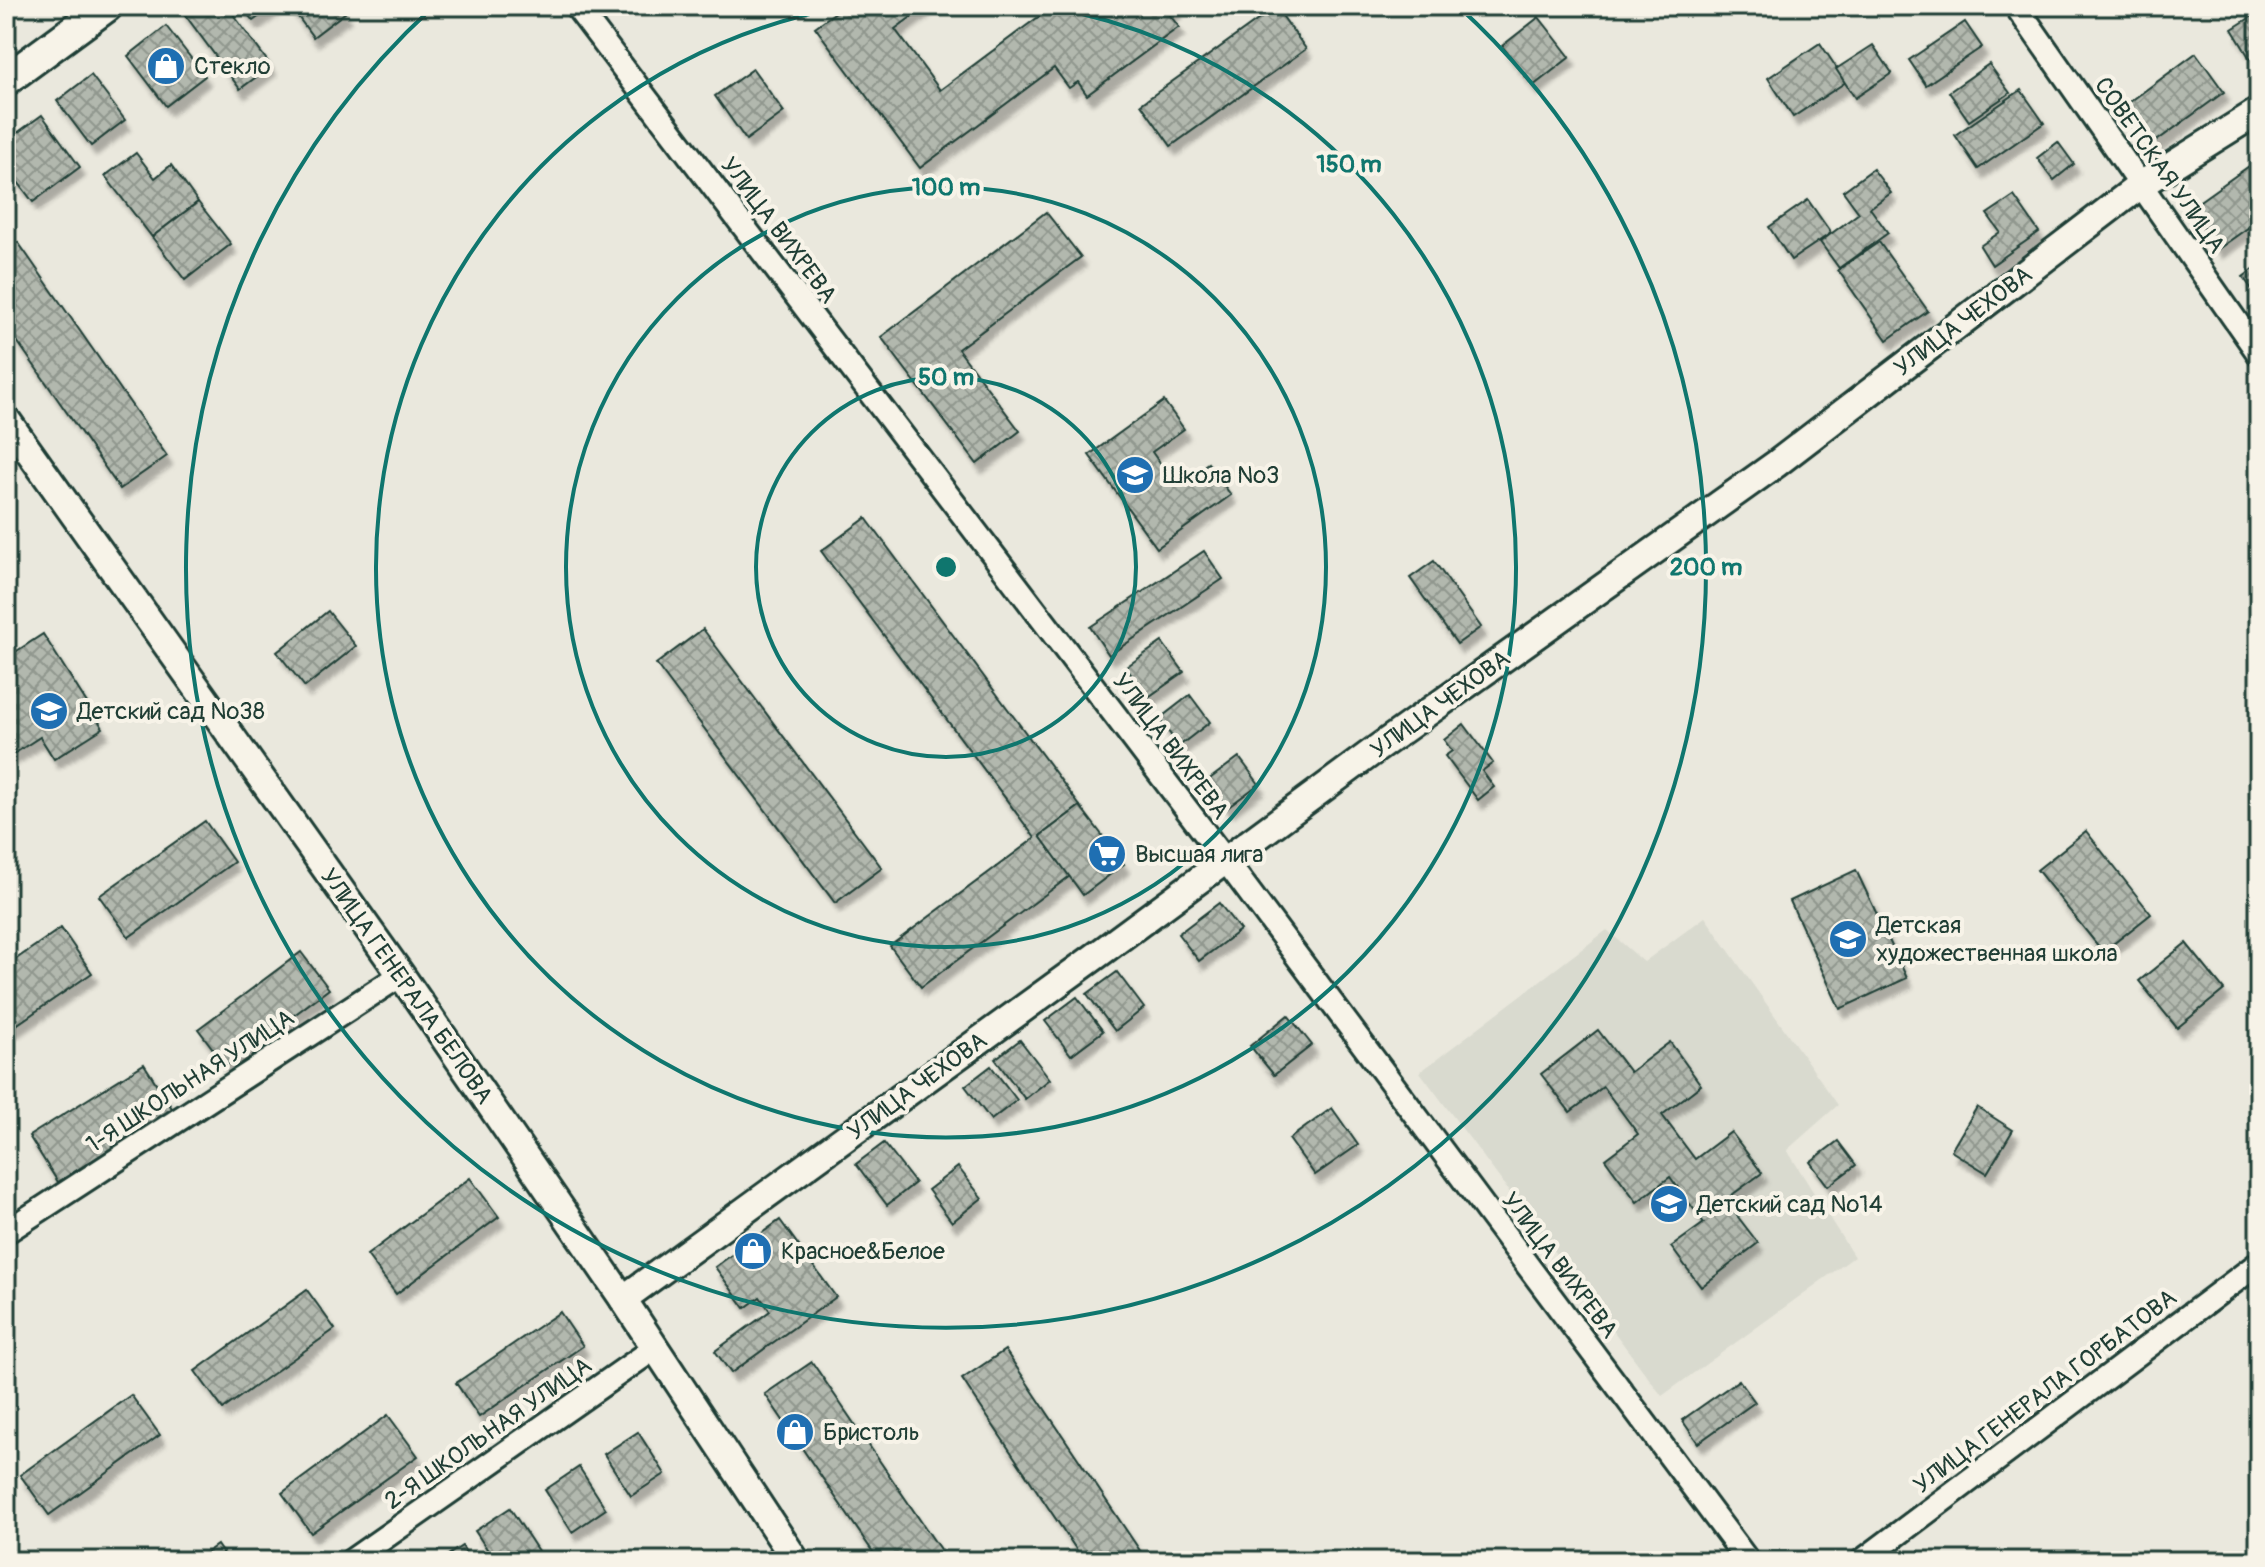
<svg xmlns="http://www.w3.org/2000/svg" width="2265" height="1567" font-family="Pangolin,sans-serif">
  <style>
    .built { fill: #d9dacf }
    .building { fill: url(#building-cross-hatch); stroke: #1f3d34; stroke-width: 2; filter: url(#shadow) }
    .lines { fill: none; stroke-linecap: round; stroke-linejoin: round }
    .minor-casing { stroke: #1f3d34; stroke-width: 28 }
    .tertiary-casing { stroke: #1f3d34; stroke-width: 32 }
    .secondary-casing { stroke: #1f3d34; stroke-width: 36 }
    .minor { stroke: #f7f3e8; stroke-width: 22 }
    .tertiary { stroke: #f7f3e8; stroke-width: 26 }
    .secondary { stroke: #f7f3e8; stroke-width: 30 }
    .ring { fill: none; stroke: #0f766e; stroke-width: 4 }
    .labels { text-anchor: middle; stroke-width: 8; stroke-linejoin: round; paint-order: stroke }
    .poi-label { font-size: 24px; fill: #1f3d34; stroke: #f7f3e8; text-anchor: start }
    .street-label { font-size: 24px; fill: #1f3d34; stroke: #f7f3e8 }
    .centre { fill: #0f766e; stroke: #f7f3e8; stroke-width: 4 }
    .ring-label { font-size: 24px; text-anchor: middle; font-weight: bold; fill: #0f766e; stroke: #f7f3e8; stroke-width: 8; stroke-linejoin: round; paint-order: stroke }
  </style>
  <defs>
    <pattern id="building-cross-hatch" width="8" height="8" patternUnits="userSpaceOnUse" patternTransform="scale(2)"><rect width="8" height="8" fill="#b2b8ae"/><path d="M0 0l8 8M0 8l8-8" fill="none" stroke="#90978e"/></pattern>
    <filter id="shadow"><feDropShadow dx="5" dy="9" stdDeviation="2" flood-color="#0004"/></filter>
  </defs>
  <rect width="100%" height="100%" fill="#eae8dd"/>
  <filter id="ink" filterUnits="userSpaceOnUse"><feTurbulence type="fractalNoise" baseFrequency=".0125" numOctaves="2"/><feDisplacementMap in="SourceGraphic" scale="16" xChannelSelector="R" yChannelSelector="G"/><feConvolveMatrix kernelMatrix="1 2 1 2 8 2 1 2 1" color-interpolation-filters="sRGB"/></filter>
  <g filter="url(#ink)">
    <polygon class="built" points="1705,917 1838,1105 1787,1150 1854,1257 1662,1396 1420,1072 1607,930 1644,962"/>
    <g class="building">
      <polygon points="183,6 227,6 271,66 240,89 180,8"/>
      <polygon points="241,6 274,6 253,21"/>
      <polygon points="290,6 341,6 346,12 313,37"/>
      <polygon points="844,6 926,6 895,29 940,90 1053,6 1175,6 1177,8 1169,14 1179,27 1087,95 1078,82 1069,88 1054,68 920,168 815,27"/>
      <polygon points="1276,7 1306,49 1171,146 1141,104"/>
      <polygon points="2259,12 2259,58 2252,62 2232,29"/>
      <polygon points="1539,17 1570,57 1533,86 1502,46"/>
      <polygon points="1965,22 1982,47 1926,85 1909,60"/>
      <polygon points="166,26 205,76 166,106 128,56"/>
      <polygon points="1820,43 1846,82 1793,117 1768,78"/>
      <polygon points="1873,45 1892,73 1855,98 1836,69"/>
      <polygon points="2196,53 2224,92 2151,145 2123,107"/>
      <polygon points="1989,64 2010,93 1969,121 1949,92"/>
      <polygon points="753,69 784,112 746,140 715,96"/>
      <polygon points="91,75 125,120 91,146 57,101"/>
      <polygon points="2021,90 2044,123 1978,169 1955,135"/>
      <polygon points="42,115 80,167 33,202 6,166 6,141"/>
      <polygon points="2058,142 2074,164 2054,180 2037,158"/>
      <polygon points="136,153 155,178 171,165 198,202 152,237 105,176"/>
      <polygon points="2259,159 2259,220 2218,249 2190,208"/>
      <polygon points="1873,169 1891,193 1870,208 1888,233 1839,268 1820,242 1859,213 1843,191"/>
      <polygon points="2014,196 2039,232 1992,265 1980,246 2000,232 1987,214"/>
      <polygon points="1808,200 1831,233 1791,260 1769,227"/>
      <polygon points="198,202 231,244 185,280 152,237"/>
      <polygon points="1046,212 1081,257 958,349 1020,431 977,464 881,337"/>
      <polygon points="18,242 167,456 120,489 6,325 6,251"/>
      <polygon points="1879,242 1928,311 1887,340 1838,270"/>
      <polygon points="2259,265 2259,299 2243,277"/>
      <polygon points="1164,401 1184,429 1152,452 1176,486 1208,463 1231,495 1157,548 1089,455"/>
      <polygon points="866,518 1080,806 1040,836 1070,876 921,987 890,946 1035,838 821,551"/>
      <polygon points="1204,551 1223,579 1109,655 1090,627"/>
      <polygon points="1434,561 1481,627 1457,644 1410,578"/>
      <polygon points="328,611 356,646 305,687 277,652"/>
      <polygon points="703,629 882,868 835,903 656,664"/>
      <polygon points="43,634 103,728 54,759 40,737 6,759 6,694 11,691 6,684 6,658"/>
      <polygon points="1162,642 1184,672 1147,698 1126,667"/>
      <polygon points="1190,695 1210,722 1179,746 1159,719"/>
      <polygon points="1464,724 1493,763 1482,771 1494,787 1478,800 1445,756 1452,751 1444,740"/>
      <polygon points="1239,757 1259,784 1227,808 1207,781"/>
      <polygon points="1080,806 1124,864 1083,895 1040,836"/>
      <polygon points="205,821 234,862 129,937 99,896"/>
      <polygon points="2086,831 2151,914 2103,952 2037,870"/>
      <polygon points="1856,870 1907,978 1840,1009 1790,901"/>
      <polygon points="1219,903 1240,930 1199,961 1178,934"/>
      <polygon points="61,928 92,973 6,1032 6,966"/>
      <polygon points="2186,943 2224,990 2177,1028 2139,981"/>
      <polygon points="301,952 329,989 226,1066 198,1029"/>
      <polygon points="1117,972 1144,1008 1115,1031 1087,994"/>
      <polygon points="1077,997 1103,1031 1071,1055 1045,1021"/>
      <polygon points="1288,1015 1312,1045 1274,1075 1250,1046"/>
      <polygon points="1598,1030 1630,1072 1670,1042 1701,1085 1662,1115 1695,1159 1731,1132 1762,1173 1725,1200 1758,1243 1701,1287 1671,1247 1704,1223 1670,1177 1637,1202 1605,1159 1638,1134 1603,1087 1570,1112 1541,1074"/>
      <polygon points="1020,1040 1050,1079 1025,1099 995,1059"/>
      <polygon points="144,1064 173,1110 58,1182 29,1136"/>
      <polygon points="991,1066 1017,1100 991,1120 965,1086"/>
      <polygon points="1977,1107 2013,1130 1987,1173 1951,1151"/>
      <polygon points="1332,1108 1358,1145 1315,1175 1289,1139"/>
      <polygon points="1838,1141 1856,1165 1828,1186 1810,1162"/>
      <polygon points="884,1143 915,1183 887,1205 856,1164"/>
      <polygon points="958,1167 982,1198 952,1222 928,1190"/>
      <polygon points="470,1178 499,1217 396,1294 367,1255"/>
      <polygon points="780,1220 836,1297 731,1373 715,1351 770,1311 760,1297 745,1308 715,1267"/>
      <polygon points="307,1290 335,1329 223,1409 195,1371"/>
      <polygon points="560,1312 583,1346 479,1417 456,1383"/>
      <polygon points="1005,1350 1147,1561 1084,1561 962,1379"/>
      <polygon points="812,1362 948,1561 879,1561 765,1394"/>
      <polygon points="1739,1380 1755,1402 1698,1443 1682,1420"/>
      <polygon points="131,1395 160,1435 49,1515 20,1475"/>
      <polygon points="388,1415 418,1456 311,1533 282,1493"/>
      <polygon points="638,1432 665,1474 631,1496 604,1454"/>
      <polygon points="579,1467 606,1509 572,1532 545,1490"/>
      <polygon points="510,1508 538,1551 523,1561 495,1561 475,1531"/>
      <polygon points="217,1545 228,1561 194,1561"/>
      <polygon points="462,1546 472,1561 439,1561"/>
    </g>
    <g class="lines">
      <g class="minor-casing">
        <g id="minor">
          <polyline points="576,6 1226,861 1748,1561"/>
          <polyline points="2016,6 2259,354"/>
          <polyline points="6,1232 401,975"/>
          <polyline points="351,1561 655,1348"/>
          <polyline points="1862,1561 2259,1263"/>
        </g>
      </g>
      <g class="tertiary-casing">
        <g id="tertiary">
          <polyline points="6,419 401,975 623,1299 796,1561"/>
          <polyline points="623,1299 1104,950 1375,750 1776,464 2142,184 2259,111"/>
        </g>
      </g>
      <g class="secondary-casing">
        <polyline id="secondary" points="6,80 107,6"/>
      </g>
      <use href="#minor" class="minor"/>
      <use href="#tertiary" class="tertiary"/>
      <use href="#secondary" class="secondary"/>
    </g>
  </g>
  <g class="ring">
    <circle cx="946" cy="567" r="190"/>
    <circle cx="946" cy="567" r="380"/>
    <path d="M1050 7A570 570 0 1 1 842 7"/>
    <path d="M1459 7A760 760 0 1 1 433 7"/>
  </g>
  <defs>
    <g id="shop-disc" transform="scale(2)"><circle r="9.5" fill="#1f6fb2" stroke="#f7f3e8"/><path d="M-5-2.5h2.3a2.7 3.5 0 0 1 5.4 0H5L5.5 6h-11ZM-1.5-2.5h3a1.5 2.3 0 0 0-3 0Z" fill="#fff"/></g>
    <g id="school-disc" transform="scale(2)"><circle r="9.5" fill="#1f6fb2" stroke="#f7f3e8"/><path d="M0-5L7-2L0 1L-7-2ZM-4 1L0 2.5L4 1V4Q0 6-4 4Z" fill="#fff"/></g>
    <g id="supermarket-disc" transform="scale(2)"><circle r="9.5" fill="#1f6fb2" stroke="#f7f3e8"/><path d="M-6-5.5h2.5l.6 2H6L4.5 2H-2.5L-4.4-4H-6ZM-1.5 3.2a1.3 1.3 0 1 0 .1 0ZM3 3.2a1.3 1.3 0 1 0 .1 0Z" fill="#fff"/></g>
  </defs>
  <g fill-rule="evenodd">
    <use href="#shop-disc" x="166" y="66"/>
    <use href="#school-disc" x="1135" y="475"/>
    <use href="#school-disc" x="49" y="711"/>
    <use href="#supermarket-disc" x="1107" y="854"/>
    <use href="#school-disc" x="1848" y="939"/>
    <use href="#school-disc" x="1669" y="1204"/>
    <use href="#shop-disc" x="753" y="1251"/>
    <use href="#shop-disc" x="795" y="1432"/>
  </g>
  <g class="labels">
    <g class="poi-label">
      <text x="194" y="74">Стекло</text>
      <text x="1163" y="483">Школа №3</text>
      <text x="77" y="719">Детский сад №38</text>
      <text x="1135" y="862">Высшая лига</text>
      <text x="1876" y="933">Детская<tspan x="1876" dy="28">художественная школа</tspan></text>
      <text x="1697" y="1212">Детский сад №14</text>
      <text x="781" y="1259">Красное&amp;Белое</text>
      <text x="823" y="1440">Бристоль</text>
    </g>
    <g class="street-label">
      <text transform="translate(2160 165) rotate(55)" y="8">СОВЕТСКАЯ УЛИЦА</text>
      <text transform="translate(779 230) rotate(53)" y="8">УЛИЦА ВИХРЕВА</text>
      <text transform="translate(1963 321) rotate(-37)" y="8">УЛИЦА ЧЕХОВА</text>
      <text transform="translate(1440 704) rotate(-36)" y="8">УЛИЦА ЧЕХОВА</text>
      <text transform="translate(1171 746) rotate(53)" y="8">УЛИЦА ВИХРЕВА</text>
      <text transform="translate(407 986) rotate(55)" y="8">УЛИЦА ГЕНЕРАЛА БЕЛОВА</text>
      <text transform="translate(190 1081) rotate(-33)" y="8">1-Я ШКОЛЬНАЯ УЛИЦА</text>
      <text transform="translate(917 1086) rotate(-36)" y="8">УЛИЦА ЧЕХОВА</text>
      <text transform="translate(1560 1265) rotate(53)" y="8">УЛИЦА ВИХРЕВА</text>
      <text transform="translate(2045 1391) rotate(-37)" y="8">УЛИЦА ГЕНЕРАЛА ГОРБАТОВА</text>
      <text transform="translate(488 1433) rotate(-35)" y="8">2-Я ШКОЛЬНАЯ УЛИЦА</text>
    </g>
  </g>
  <circle cx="946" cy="567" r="12" class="centre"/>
  <g class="ring-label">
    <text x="1349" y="172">150 m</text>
    <text x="946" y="195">100 m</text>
    <text x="946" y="385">50 m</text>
    <text x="1706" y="575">200 m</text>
  </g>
  <rect width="2265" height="1567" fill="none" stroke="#f7f3e8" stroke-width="32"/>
  <rect x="16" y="16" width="2233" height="1535" fill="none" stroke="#1f3d34" stroke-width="3" filter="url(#ink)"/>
</svg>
